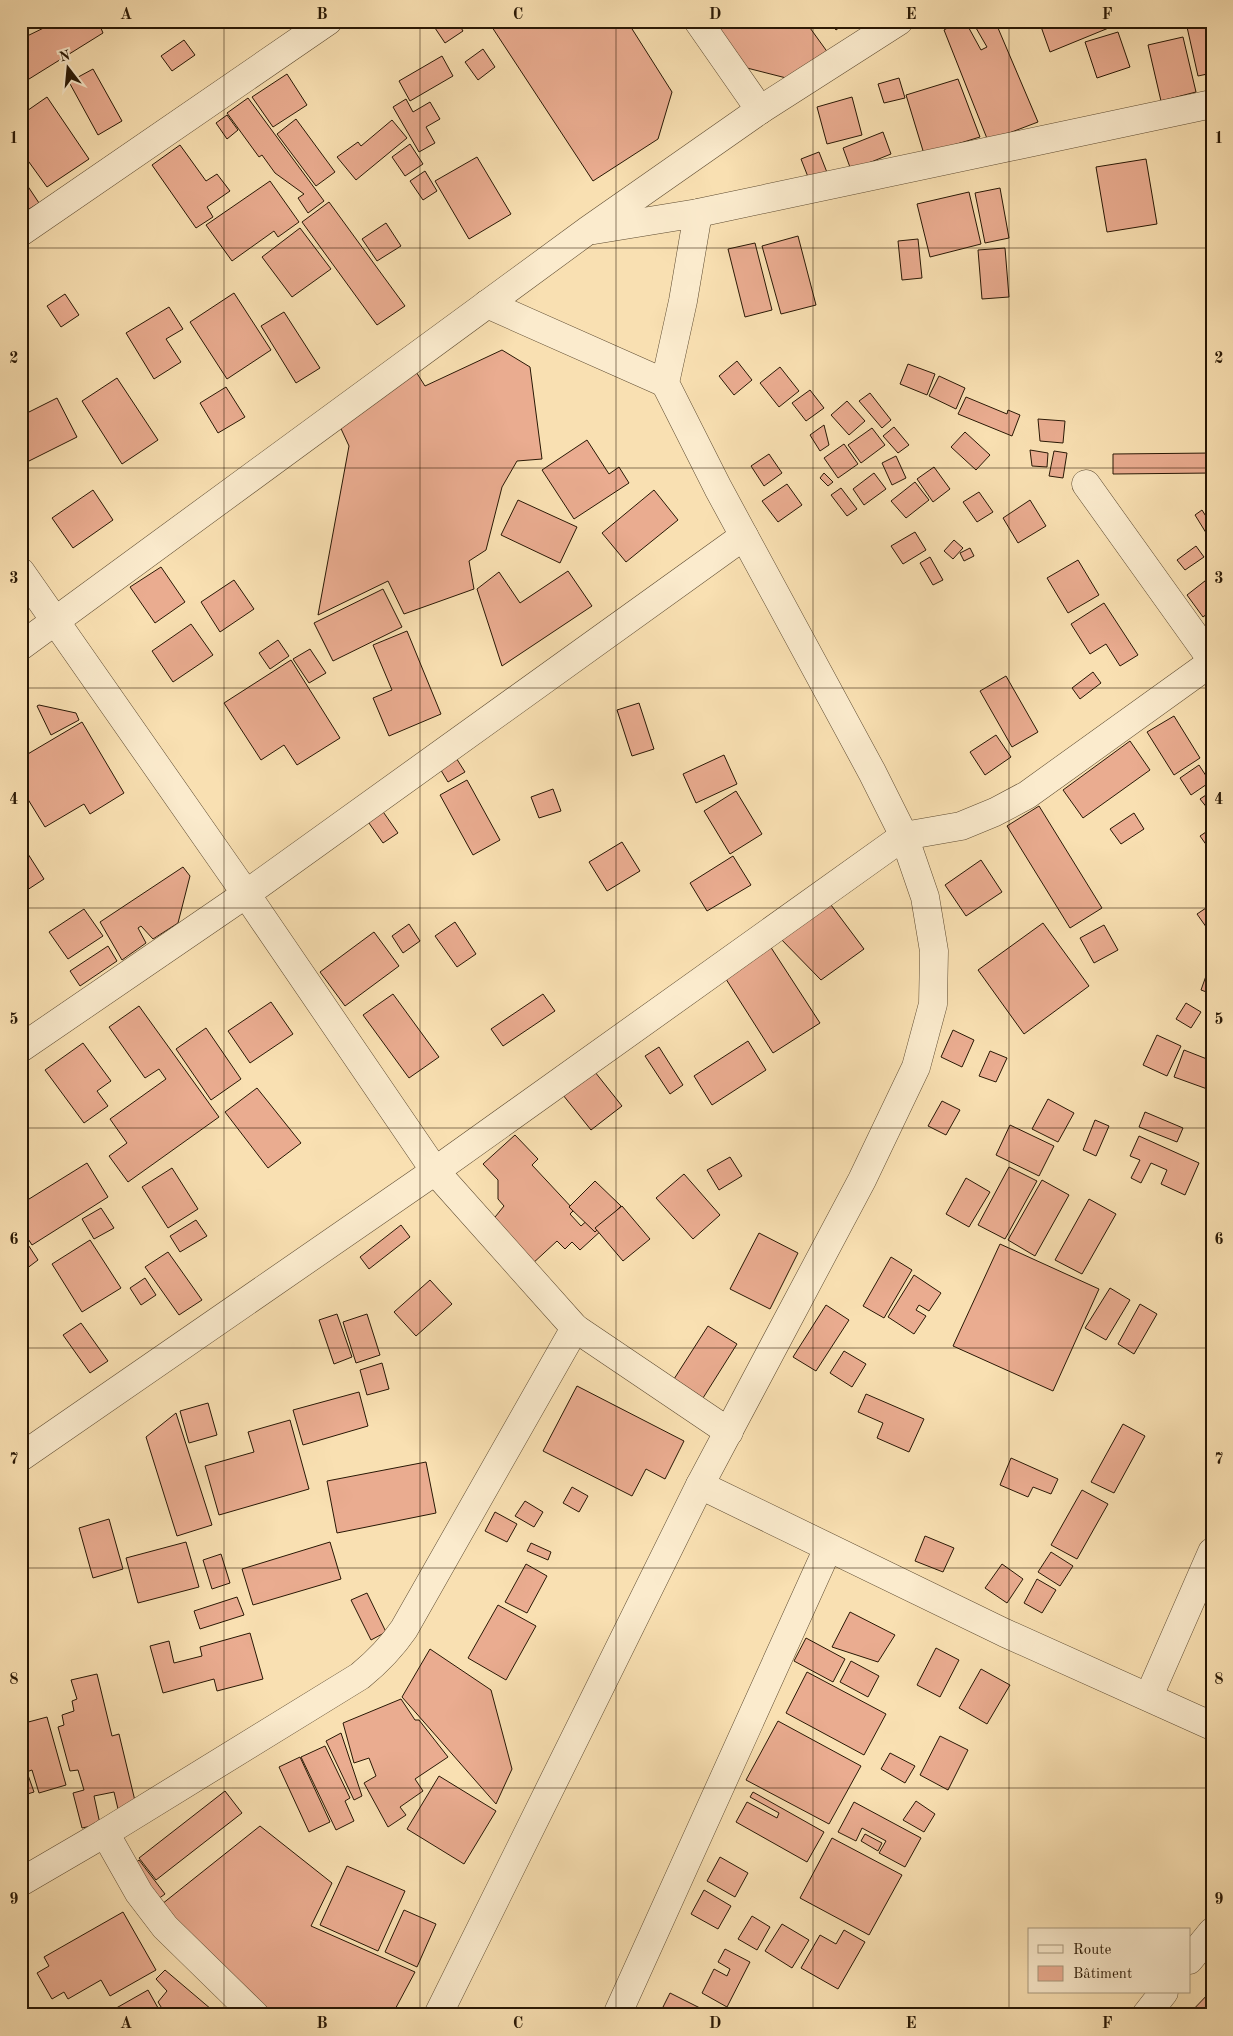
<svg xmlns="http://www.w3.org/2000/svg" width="1233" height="2036" font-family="'Old Standard TT',serif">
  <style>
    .building { fill: #eaac90; stroke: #291805 }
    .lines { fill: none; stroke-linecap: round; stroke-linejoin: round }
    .minor-casing { stroke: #5d4a30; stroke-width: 29 }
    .minor { stroke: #fbebcd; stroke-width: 28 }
    .grid { fill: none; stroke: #291805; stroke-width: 1; stroke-opacity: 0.55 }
    .neatline { fill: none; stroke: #291805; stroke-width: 2 }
    .grid-label { font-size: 16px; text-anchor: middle; font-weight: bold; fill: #291805 }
  </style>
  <rect width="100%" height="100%" fill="#f9e0b2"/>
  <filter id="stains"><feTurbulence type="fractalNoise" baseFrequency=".004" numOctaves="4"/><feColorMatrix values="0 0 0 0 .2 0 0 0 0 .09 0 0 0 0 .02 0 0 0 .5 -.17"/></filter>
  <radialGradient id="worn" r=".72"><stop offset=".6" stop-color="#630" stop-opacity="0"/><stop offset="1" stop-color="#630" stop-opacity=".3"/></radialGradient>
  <g class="building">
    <polygon points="21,21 40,21 21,30"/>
    <polygon points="58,21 98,21 103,33 21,84 21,39"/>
    <polygon points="439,21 457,21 463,31 445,43 433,25"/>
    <polygon points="488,21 627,21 672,92 658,139 593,181"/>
    <polygon points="727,21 805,21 831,57 798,81 747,68 718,28"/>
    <polygon points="829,21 848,21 836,30"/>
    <polygon points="960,21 965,21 981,50 987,47 972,21 995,21 1038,122 988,141 944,30"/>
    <polygon points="1039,21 1108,21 1111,27 1050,52"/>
    <polygon points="1212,22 1212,73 1198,76 1187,27"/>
    <polygon points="1118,32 1130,67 1097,78 1085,42"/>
    <polygon points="1183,37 1196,92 1161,101 1148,45"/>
    <polygon points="184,40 195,55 172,71 161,56"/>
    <polygon points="483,49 495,67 478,80 465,62"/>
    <polygon points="442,56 453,76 410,101 399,81"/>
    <polygon points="93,69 122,121 98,135 69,82"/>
    <polygon points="287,74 307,105 273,127 252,97"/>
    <polygon points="899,78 905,98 884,103 878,84"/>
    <polygon points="958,79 980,137 924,154 906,95"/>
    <polygon points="47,97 89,159 47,187 21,151 21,115"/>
    <polygon points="852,97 862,135 827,144 817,107"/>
    <polygon points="248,98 324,201 308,213 298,198 304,194 275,173 262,155 259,157 227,113"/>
    <polygon points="406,99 413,112 430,102 440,119 426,127 435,143 419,152 393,107"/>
    <polygon points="227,115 238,130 227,139 216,123"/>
    <polygon points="296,119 335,172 316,186 277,134"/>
    <polygon points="392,120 407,138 356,180 337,157 358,142 361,146"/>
    <polygon points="883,132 891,154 851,170 843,148"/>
    <polygon points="410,144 423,164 405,176 392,157"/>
    <polygon points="180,145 206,181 217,174 230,191 207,207 213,217 196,228 152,165"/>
    <polygon points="1212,146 1212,168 1206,147"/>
    <polygon points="819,152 828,175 810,182 801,159"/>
    <polygon points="477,157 511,214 469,239 435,181"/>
    <polygon points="1146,159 1157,224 1107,232 1096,167"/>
    <polygon points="425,171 437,191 423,200 410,181"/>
    <polygon points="21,176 39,203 21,214"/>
    <polygon points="270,181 299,222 278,237 274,231 232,261 206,225"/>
    <polygon points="1000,188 1009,238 985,243 975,193"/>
    <polygon points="969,192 981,244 930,257 917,204"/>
    <polygon points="329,202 405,306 377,325 302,222"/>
    <polygon points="386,223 401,246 377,261 362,239"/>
    <polygon points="300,228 331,269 292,297 262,257"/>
    <polygon points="798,236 816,305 781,314 762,246"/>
    <polygon points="918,239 922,278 902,280 898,241"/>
    <polygon points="755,243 772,310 745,317 728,249"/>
    <polygon points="1005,248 1009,297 982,299 978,250"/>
    <polygon points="234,293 271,350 227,379 190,322"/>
    <polygon points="65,294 79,315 61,327 47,306"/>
    <polygon points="169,307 183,329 166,339 181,362 154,379 126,333"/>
    <polygon points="284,312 320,368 296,383 261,326"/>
    <polygon points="502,350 530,367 542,459 517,461 502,487 486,550 469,561 474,589 404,614 388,581 318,615 349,446 337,420 413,367 425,386"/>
    <polygon points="737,361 752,380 734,395 719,376"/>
    <polygon points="908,364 935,374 927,395 900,384"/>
    <polygon points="780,367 799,391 779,407 760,383"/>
    <polygon points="939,376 965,388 956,409 929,396"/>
    <polygon points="117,378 158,440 122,464 82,401"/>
    <polygon points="226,387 245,417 218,433 200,403"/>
    <polygon points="810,390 824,408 806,421 792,403"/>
    <polygon points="870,393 891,420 882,428 859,401"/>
    <polygon points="966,397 1007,414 1008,410 1020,415 1012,436 958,414"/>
    <polygon points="57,398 77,437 21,465 21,416"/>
    <polygon points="847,401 865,421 849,435 831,415"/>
    <polygon points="1038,419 1065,421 1063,443 1040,441"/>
    <polygon points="824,425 829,445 820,451 810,435"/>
    <polygon points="894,427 909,445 898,453 883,436"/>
    <polygon points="872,428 885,445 861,463 848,445"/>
    <polygon points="965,432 990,455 976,470 951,447"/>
    <polygon points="587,440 609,474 619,467 629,483 574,519 542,470"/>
    <polygon points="844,444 858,464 838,478 824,458"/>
    <polygon points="1030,450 1048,453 1047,467 1032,466"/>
    <polygon points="1054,451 1067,453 1063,478 1049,476"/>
    <polygon points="1212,453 1212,473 1113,474 1113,454"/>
    <polygon points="769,454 782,473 764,486 751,466"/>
    <polygon points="896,456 906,478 892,485 882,463"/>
    <polygon points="934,467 950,489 933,502 917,479"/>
    <polygon points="824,473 833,482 828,486 820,478"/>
    <polygon points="874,473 886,489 864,505 853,489"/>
    <polygon points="915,482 929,500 906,518 891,501"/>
    <polygon points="787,484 802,505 778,522 762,501"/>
    <polygon points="841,488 857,509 847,516 831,495"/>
    <polygon points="93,490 113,520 73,548 52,518"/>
    <polygon points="654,490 678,520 626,562 602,533"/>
    <polygon points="979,492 993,512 977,522 963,502"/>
    <polygon points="518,500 577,527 560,563 501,535"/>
    <polygon points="1030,500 1046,526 1018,543 1003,518"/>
    <polygon points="1202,510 1212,526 1212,534 1208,536 1195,515"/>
    <polygon points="915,532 926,550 903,564 891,546"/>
    <polygon points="954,540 963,548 953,559 944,551"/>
    <polygon points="1196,546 1204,557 1185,570 1177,560"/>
    <polygon points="970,548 974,556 964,561 960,553"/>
    <polygon points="930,557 943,580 933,585 920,563"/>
    <polygon points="1078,560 1099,595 1068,613 1047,578"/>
    <polygon points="161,567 185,602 155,623 130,587"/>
    <polygon points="568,571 592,606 502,666 477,589 499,572 520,603"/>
    <polygon points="1210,577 1212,579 1212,610 1203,617 1187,595"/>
    <polygon points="234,580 254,609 220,632 201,602"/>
    <polygon points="383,589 402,627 333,661 314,623"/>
    <polygon points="1104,603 1138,655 1120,666 1106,644 1090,654 1071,624"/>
    <polygon points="191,624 213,655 173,682 152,651"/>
    <polygon points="407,631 441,714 389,736 373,698 392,690 373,645"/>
    <polygon points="278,640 289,656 270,669 259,653"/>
    <polygon points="310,649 326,673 309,683 293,659"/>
    <polygon points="291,660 340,738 297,765 284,745 261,760 224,703"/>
    <polygon points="1093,672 1101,683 1080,699 1072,688"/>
    <polygon points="1006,676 1038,732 1012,747 980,691"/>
    <polygon points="639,703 654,749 632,756 617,710"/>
    <polygon points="39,705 76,713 79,720 51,735 37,706"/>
    <polygon points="1174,716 1200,758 1174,775 1147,732"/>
    <polygon points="82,722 124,793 90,814 84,804 45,827 21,788 21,758"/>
    <polygon points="996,735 1011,757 985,775 970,752"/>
    <polygon points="1130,741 1150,770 1083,818 1063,790"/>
    <polygon points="453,753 465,772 448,782 436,762"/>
    <polygon points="724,755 737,784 696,803 683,774"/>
    <polygon points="1199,765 1210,782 1191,795 1180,778"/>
    <polygon points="467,780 500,840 473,855 440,795"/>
    <polygon points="553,789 561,811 539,818 531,797"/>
    <polygon points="736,791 762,834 730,854 704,811"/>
    <polygon points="1212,791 1212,814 1200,799"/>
    <polygon points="379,806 398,833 383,843 364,816"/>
    <polygon points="1039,806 1102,908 1070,928 1007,826"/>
    <polygon points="1134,813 1144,829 1121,844 1110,829"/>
    <polygon points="1212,828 1212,848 1210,850 1200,836"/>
    <polygon points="622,842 640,871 607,891 589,862"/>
    <polygon points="28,854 44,879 21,894 21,859"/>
    <polygon points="733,856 751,885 707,911 690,883"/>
    <polygon points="981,860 1002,892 966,916 945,885"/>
    <polygon points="183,867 190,876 178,923 153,939 141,926 138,928 146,943 122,960 100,922"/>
    <polygon points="828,901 864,949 821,980 777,935"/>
    <polygon points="1212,904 1212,930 1209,931 1197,914"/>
    <polygon points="84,909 103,936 68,959 49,932"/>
    <polygon points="455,922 476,954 457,967 435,936"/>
    <polygon points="1043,923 1089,986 1024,1034 978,970"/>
    <polygon points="409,924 420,941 403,953 392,936"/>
    <polygon points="1104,925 1118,950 1094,963 1080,938"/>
    <polygon points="374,932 399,966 345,1006 320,972"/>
    <polygon points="108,946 117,961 80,986 70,971"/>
    <polygon points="770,946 820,1023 773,1053 724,976"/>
    <polygon points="1206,976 1212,978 1212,994 1201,990"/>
    <polygon points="393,994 439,1057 409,1078 363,1015"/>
    <polygon points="543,994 555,1011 503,1046 491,1029"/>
    <polygon points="271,1002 293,1034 250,1063 228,1031"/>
    <polygon points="1186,1003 1201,1012 1191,1028 1176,1019"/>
    <polygon points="139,1006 219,1117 128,1182 109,1156 127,1143 110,1119 166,1079 159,1069 145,1078 109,1027"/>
    <polygon points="206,1028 241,1079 211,1100 176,1049"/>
    <polygon points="953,1030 974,1040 962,1067 941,1057"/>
    <polygon points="1157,1035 1181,1046 1167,1076 1143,1065"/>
    <polygon points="748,1041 766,1070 712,1105 694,1076"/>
    <polygon points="83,1043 111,1081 97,1091 108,1106 84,1123 45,1070"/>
    <polygon points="659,1047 683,1085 670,1094 645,1056"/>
    <polygon points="1184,1050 1212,1061 1210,1090 1174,1077"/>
    <polygon points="990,1051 1007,1058 996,1082 979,1076"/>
    <polygon points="595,1072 622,1106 591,1130 563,1095"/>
    <polygon points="257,1088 301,1143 268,1168 225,1112"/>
    <polygon points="1048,1099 1074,1113 1058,1142 1032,1129"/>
    <polygon points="942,1101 960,1110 946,1135 928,1126"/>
    <polygon points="1145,1112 1183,1128 1177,1142 1139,1127"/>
    <polygon points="1095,1120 1109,1126 1096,1156 1083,1150"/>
    <polygon points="1010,1125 1054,1146 1039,1176 996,1155"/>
    <polygon points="515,1135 538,1159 532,1165 574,1210 570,1214 581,1226 591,1217 603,1229 580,1250 572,1242 565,1249 557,1241 531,1265 491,1222 504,1206 498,1199 498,1180 483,1164"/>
    <polygon points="1139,1136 1199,1163 1185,1195 1161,1184 1167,1170 1151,1163 1141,1183 1131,1178 1140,1160 1130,1156"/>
    <polygon points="730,1157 742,1176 719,1190 707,1170"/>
    <polygon points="87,1163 108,1197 32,1245 21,1228 21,1204"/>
    <polygon points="1009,1167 1037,1181 1005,1239 978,1225"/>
    <polygon points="172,1168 198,1209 168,1228 142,1187"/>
    <polygon points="684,1174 720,1215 693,1239 656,1198"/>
    <polygon points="966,1178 990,1192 969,1227 946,1214"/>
    <polygon points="1042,1180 1069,1195 1035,1256 1008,1240"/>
    <polygon points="595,1181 621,1206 595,1232 569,1207"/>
    <polygon points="1089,1199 1116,1214 1082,1274 1055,1260"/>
    <polygon points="622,1206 650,1239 623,1261 595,1228"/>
    <polygon points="101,1208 114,1228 94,1239 82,1219"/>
    <polygon points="196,1220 207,1236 180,1252 170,1236"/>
    <polygon points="401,1225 410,1237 369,1269 360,1257"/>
    <polygon points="759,1233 798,1253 770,1309 730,1289"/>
    <polygon points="21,1234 38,1260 26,1269 21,1262"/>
    <polygon points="90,1240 121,1288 82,1312 52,1264"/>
    <polygon points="1000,1244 1099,1289 1053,1391 953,1346"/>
    <polygon points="168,1252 202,1300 179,1315 145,1267"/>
    <polygon points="891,1257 912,1270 884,1318 863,1306"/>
    <polygon points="914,1275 941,1293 929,1311 919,1305 916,1310 926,1316 914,1334 888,1317"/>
    <polygon points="145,1278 156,1295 141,1305 130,1288"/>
    <polygon points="430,1280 452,1304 416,1336 394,1312"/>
    <polygon points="1110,1288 1130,1300 1106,1340 1085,1328"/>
    <polygon points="1140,1304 1157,1314 1134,1354 1118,1344"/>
    <polygon points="826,1305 849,1320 816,1371 793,1357"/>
    <polygon points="337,1314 352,1357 334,1364 319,1320"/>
    <polygon points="367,1314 380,1355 356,1363 343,1322"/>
    <polygon points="81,1323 108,1361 90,1373 63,1335"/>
    <polygon points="708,1326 737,1344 703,1398 674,1379"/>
    <polygon points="844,1351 866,1364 852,1387 830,1373"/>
    <polygon points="382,1363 389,1389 367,1395 360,1370"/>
    <polygon points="577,1386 684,1441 665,1479 646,1469 632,1496 543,1451"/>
    <polygon points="359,1392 368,1426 303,1445 293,1410"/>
    <polygon points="866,1394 924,1419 909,1452 877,1438 883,1423 858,1412"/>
    <polygon points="208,1403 217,1435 189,1443 180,1411"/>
    <polygon points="176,1413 212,1525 177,1536 146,1437"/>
    <polygon points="290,1420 309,1489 219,1515 205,1466 254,1452 248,1432"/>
    <polygon points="1123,1424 1145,1436 1114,1493 1091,1482"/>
    <polygon points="1011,1458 1058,1479 1051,1494 1033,1487 1028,1497 1000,1485"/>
    <polygon points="426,1462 436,1513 337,1533 327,1481"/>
    <polygon points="572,1487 588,1496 579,1512 563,1503"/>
    <polygon points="1082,1490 1108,1504 1077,1559 1051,1545"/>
    <polygon points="525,1501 543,1512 534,1527 515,1516"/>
    <polygon points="495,1512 517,1524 507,1542 485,1531"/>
    <polygon points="109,1519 123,1569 93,1578 79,1528"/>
    <polygon points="925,1536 954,1548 943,1572 915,1561"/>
    <polygon points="186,1542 199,1587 138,1603 126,1558"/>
    <polygon points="330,1542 341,1579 253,1605 242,1569"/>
    <polygon points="531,1543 551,1552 548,1560 527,1551"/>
    <polygon points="1051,1552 1073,1566 1060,1586 1038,1572"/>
    <polygon points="221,1554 230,1583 212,1589 203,1560"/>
    <polygon points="526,1564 547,1576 527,1613 505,1602"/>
    <polygon points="1002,1564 1023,1579 1007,1603 985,1588"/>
    <polygon points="1037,1579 1056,1590 1042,1613 1024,1603"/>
    <polygon points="367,1593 386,1632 371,1640 351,1600"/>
    <polygon points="237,1597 244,1615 200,1629 194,1611"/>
    <polygon points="498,1605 536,1626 506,1680 468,1658"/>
    <polygon points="850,1612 895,1635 878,1662 832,1647"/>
    <polygon points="250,1633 263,1679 217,1691 214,1679 163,1693 150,1646 169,1641 174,1663 202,1656 200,1647"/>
    <polygon points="806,1638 845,1659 833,1682 794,1661"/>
    <polygon points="936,1648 959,1660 940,1697 917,1685"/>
    <polygon points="430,1649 491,1690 512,1769 496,1804 402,1697"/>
    <polygon points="851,1661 879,1676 868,1697 840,1682"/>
    <polygon points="981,1669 1010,1685 987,1724 959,1708"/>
    <polygon points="807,1672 886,1714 864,1755 786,1713"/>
    <polygon points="97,1674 112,1736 119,1734 136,1805 118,1809 114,1792 94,1796 100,1824 82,1828 73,1793 84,1790 78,1770 70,1771 58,1727 64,1725 62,1715 74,1711 72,1701 77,1699 71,1680"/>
    <polygon points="401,1699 415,1720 419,1720 448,1757 415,1779 423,1791 400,1807 406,1815 388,1827 364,1783 376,1776 369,1758 354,1763 343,1723"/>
    <polygon points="47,1717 66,1785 39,1793 32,1770 21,1774 21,1724"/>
    <polygon points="778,1721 861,1766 829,1824 746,1780"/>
    <polygon points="341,1733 362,1796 354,1800 326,1741"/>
    <polygon points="940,1736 968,1750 948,1790 920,1775"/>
    <polygon points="325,1746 350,1798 345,1801 354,1821 336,1830 301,1757"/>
    <polygon points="890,1753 915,1766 905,1783 881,1769"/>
    <polygon points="300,1757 330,1822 309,1832 279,1767"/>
    <polygon points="28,1775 34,1792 21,1796 21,1778"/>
    <polygon points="439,1776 496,1811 464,1864 407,1829"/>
    <polygon points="225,1791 242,1813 156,1880 139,1858"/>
    <polygon points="753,1792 824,1832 807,1862 736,1822 747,1802 777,1818 779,1813 750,1797"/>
    <polygon points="916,1801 935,1814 924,1832 903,1820"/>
    <polygon points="854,1802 921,1838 905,1867 879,1853 886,1841 862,1828 856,1841 838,1832"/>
    <polygon points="260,1826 332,1883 311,1926 415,1972 392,2015 275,2015 157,1908"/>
    <polygon points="865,1834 882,1843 878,1851 861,1841"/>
    <polygon points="832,1838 902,1875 869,1935 800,1898"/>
    <polygon points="720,1857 748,1873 735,1897 707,1881"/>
    <polygon points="139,1860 165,1894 154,1902 127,1870"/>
    <polygon points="347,1866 405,1891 378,1951 320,1925"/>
    <polygon points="704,1890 731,1906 718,1929 691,1914"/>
    <polygon points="404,1910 436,1924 417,1967 385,1952"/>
    <polygon points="123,1912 156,1970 110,1996 101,1980 68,1999 64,1992 52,1999 37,1973 49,1966 44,1957"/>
    <polygon points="752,1916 770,1927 757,1950 738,1939"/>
    <polygon points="782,1924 809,1940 792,1968 765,1951"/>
    <polygon points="844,1930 865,1942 838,1989 801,1968 820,1935 836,1944"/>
    <polygon points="725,1949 750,1962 727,2007 702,1993 714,1969 727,1976 730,1969 718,1962"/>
    <polygon points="165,1970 218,2015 166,2015 158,2002 167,1991 156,1979"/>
    <polygon points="148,1990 162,2015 104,2015"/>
    <polygon points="1212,1990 1212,2015 1188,2015"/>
    <polygon points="670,1993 704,2010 702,2015 679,2015 663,2007"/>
  </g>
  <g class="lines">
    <g class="minor-casing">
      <g id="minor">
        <polyline points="698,21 760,110"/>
        <polyline points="594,230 698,213 1212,104"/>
        <polyline points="21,232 328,21"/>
        <polyline points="487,304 665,383"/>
        <polyline points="1086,484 1212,660"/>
        <polyline points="21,572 246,894 435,1171 575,1328 729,1432"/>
        <polyline points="21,646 587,231 760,110 899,21"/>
        <polyline points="21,1048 246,894 744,536"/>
        <polyline points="21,1457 435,1171 904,836 961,826 995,812 1027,795 1212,662"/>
        <polyline points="700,1485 1005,1633 1212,1726"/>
        <polyline points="1149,1696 1212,1552"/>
        <polyline points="105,1833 139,1893 165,1927 255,2015"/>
        <path d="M 21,1882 L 105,1833 L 360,1676 C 377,1662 391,1648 404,1629 L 575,1328"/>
        <polyline points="1189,1960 1212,1932"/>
        <polyline points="438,2015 700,1485 862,1180 916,1067 933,1004 934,951 925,897 904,836 872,772 718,488 665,383 683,301 698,213"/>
        <polyline points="617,2015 828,1548"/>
        <polyline points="1146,2015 1164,1992"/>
      </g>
    </g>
    <use href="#minor" class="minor"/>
  </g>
  <path class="grid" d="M 224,21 L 224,2015M 420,21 L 420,2015M 616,21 L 616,2015M 813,21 L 813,2015M 1009,21 L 1009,2015M 21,248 L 1212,248M 21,468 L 1212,468M 21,688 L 1212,688M 21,908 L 1212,908M 21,1128 L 1212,1128M 21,1348 L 1212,1348M 21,1568 L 1212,1568M 21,1788 L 1212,1788"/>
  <rect width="1233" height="2036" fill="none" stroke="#f9e0b2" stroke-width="55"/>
  <rect x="1028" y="1928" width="162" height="65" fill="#fbebcd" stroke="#a7977d"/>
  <rect x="1038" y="1945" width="25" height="8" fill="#fbebcd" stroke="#a7977d"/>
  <text x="1073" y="1954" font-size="15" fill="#291805">Route</text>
  <rect x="1038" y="1966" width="25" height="15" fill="#eaac90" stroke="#a7977d"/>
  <text x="1073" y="1978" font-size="15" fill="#291805">Bâtiment</text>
  <g transform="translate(68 68) rotate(344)" stroke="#fbebcd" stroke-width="4" paint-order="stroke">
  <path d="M0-4L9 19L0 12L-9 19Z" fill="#291805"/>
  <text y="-8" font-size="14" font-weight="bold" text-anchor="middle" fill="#291805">N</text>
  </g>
  <rect x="28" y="28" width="1178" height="1980" class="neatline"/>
  <g class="grid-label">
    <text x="126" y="19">A</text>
    <text x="322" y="19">B</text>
    <text x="518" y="19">C</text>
    <text x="715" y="19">D</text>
    <text x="911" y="19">E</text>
    <text x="1107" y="19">F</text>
    <text x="14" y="143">1</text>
    <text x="1219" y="143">1</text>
    <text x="14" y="363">2</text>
    <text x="1219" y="363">2</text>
    <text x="14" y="583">3</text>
    <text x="1219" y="583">3</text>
    <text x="14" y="804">4</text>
    <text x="1219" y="804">4</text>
    <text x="14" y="1024">5</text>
    <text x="1219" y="1024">5</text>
    <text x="14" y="1244">6</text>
    <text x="1219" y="1244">6</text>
    <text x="14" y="1464">7</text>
    <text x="1219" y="1464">7</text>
    <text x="14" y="1684">8</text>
    <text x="1219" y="1684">8</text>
    <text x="14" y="1904">9</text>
    <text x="1219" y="1904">9</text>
    <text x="126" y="2028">A</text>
    <text x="322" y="2028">B</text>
    <text x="518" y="2028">C</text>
    <text x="715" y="2028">D</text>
    <text x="911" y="2028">E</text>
    <text x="1107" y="2028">F</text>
  </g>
  <rect width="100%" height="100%" filter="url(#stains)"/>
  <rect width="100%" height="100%" fill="url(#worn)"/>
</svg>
